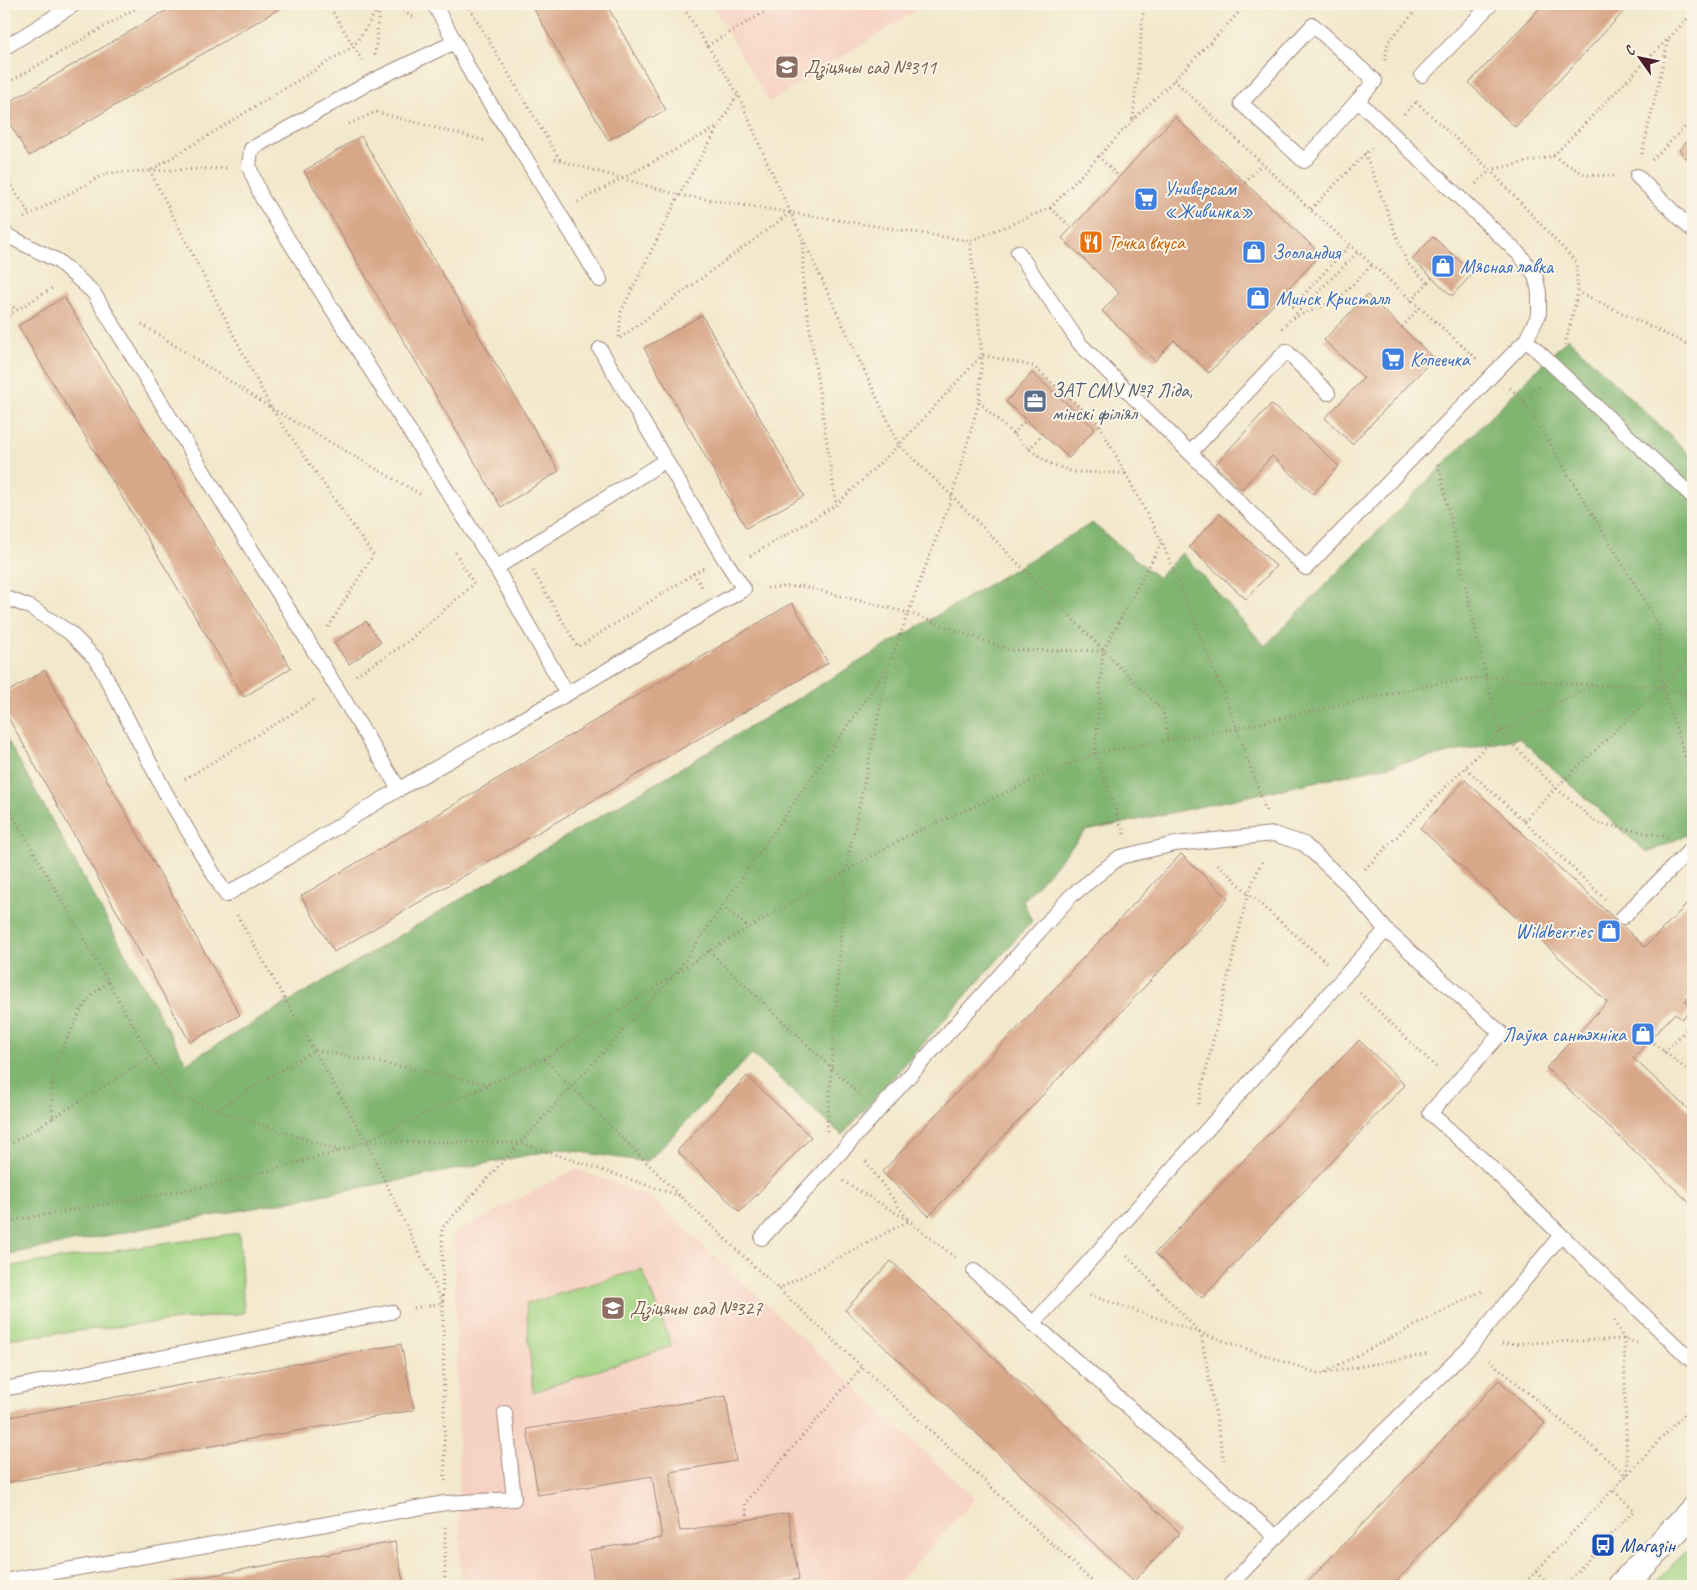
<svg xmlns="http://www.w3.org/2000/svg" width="1697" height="1590" font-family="Caveat,sans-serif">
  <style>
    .built { fill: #f6d2c3 }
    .green { fill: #a0d383; stroke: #757957 }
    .forest { fill: #80b571; stroke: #656a4e }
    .building { fill: #d8a789 }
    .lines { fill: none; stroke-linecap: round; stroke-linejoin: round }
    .service-casing { stroke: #9e847c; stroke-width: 16 }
    .tertiary-casing { stroke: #9e847c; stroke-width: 30 }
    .path { stroke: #9e847c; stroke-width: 3; stroke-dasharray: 1 4; stroke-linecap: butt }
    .service { stroke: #fff; stroke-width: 14 }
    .tertiary { stroke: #fff; stroke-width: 28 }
    .labels { text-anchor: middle; stroke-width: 4; stroke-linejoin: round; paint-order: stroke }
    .education-label { font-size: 20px; fill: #785e54; stroke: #fcf5e5; text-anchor: start }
    .shop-label { font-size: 20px; fill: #366cbe; stroke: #fcf5e5; text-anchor: start }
    .food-label { font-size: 20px; fill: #c56008; stroke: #fcf5e5; text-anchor: start }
    .service-label { font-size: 20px; fill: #4e5e75; stroke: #fcf5e5; text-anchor: start }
    .transit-label { font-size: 20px; fill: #164399; stroke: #fcf5e5; text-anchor: start }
  </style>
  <rect width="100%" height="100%" fill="#fcf5e5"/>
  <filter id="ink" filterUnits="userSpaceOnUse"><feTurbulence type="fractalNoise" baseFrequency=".02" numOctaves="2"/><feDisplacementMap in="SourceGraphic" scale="10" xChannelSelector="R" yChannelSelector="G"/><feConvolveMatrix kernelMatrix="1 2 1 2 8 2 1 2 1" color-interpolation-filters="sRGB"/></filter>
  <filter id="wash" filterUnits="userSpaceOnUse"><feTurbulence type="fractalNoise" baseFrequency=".0096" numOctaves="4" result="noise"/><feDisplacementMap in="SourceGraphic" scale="20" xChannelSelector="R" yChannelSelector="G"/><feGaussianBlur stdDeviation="1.12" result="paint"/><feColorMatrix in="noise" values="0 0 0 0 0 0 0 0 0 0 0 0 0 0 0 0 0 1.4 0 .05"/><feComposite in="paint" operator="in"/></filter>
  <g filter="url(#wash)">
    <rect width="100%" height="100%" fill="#f2e8cc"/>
    <g class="built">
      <polygon points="711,4 927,4 769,102"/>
      <polygon points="576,1169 651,1197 975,1499 895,1586 461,1586 454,1233"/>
    </g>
    <g class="green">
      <polygon points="239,1233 244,1313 4,1339 4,1267"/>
      <polygon points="642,1269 672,1346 533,1392 526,1304"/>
      <polygon points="1693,1544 1693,1586 1652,1586"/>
    </g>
    <polygon class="forest" points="1568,338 1693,458 1693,832 1647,853 1519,738 1086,831 1023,901 1032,921 842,1135 752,1054 647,1162 559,1149 417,1177 4,1255 4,734 186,1063 1092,523 1158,578 1182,553 1265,646"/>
    <g id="blocks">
      <g class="building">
        <polygon points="177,4 287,4 29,156 4,114 4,105"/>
        <polygon points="531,4 606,4 666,110 608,140"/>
        <polygon points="1544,4 1631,4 1515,127 1469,83"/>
        <polygon points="1175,117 1321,254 1209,373 1174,340 1155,361 1102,311 1119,293 1062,238"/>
        <polygon points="1693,135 1693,164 1679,150"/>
        <polygon points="361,136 559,471 501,507 304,171"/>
        <polygon points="1433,237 1473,273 1452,296 1412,259"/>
        <polygon points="1367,295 1434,358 1352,444 1325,418 1364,378 1324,340"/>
        <polygon points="64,297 291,668 244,697 18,326"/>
        <polygon points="702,315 804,496 746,528 644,348"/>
        <polygon points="1032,373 1095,428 1069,458 1006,402"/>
        <polygon points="1271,404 1339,466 1313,494 1272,456 1241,490 1215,465"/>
        <polygon points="1220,514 1276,566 1246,599 1189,547"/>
        <polygon points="792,603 828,663 334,952 301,896"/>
        <polygon points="366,621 381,642 349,664 334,643"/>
        <polygon points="45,670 240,1015 190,1042 4,710 4,694"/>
        <polygon points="1465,780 1645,947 1690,901 1693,904 1693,992 1685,1001 1693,1007 1682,1019 1675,1013 1633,1058 1693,1114 1693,1206 1546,1068 1607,1002 1420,828"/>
        <polygon points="1181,854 1228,898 929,1216 882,1172"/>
        <polygon points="1359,1040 1405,1085 1202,1298 1155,1253"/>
        <polygon points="747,1076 811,1137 740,1212 677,1151"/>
        <polygon points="891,1261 1180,1533 1134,1581 845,1310"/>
        <polygon points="401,1344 414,1410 4,1483 4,1418"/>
        <polygon points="1499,1380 1545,1423 1392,1586 1304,1586"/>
        <polygon points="726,1396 736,1461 670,1472 680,1531 788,1513 799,1579 756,1586 595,1586 589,1550 662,1538 652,1476 538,1495 527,1429"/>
        <polygon points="395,1542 404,1586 158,1586 158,1585"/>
      </g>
    </g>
  </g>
  <g filter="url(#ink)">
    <use href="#blocks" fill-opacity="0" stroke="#9e847c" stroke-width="1"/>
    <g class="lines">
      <g class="service-casing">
        <g id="service">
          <polyline points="434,4 455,42"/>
          <polygon points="1313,25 1375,81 1304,161 1241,103"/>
          <polyline points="4,48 75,4"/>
          <polyline points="1422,75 1491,4"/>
          <polyline points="1358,101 1520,255 1535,275 1539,292 1539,314 1526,340 1693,497"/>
          <polyline points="1637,176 1693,231"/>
          <polyline points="4,234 58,261 93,292 399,789"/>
          <polyline points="1018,252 1080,344 1306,568 1526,340"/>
          <polyline points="1190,453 1286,351 1328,393"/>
          <polyline points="496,568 666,460"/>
          <polyline points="4,597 30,607 69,632 97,660 165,792 226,895 399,789 567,694 744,589 723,557 600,349"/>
          <polyline points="567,694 496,568 262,198 249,167 251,149 374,80 455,42 474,79 520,149 600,280"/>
          <polyline points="1623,917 1693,847"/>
          <polyline points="762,1238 851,1141 1071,896 1120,857 1175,844 1274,834 1304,844 1348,885 1386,930 1501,1033 1430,1113 1482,1159 1693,1362"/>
          <polyline points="974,1271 1276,1537"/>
          <polyline points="1033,1324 1386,930"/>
          <polyline points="4,1389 391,1312"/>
          <polyline points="4,1581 445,1503 514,1499 505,1413"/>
          <polyline points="1229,1586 1276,1537 1471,1346 1561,1235"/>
        </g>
      </g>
      <g class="tertiary-casing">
        <polyline id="tertiary" points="1622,1586 1693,1511"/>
      </g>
      <g class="path">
        <polyline points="328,4 363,62"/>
        <polyline points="390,4 413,17"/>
        <polyline points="467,4 560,160"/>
        <polyline points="681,4 738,94 767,162 899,445 952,496 1163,711 1168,740"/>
        <polyline points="707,46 778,4"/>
        <polyline points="375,55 379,8"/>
        <polyline points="1385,60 1388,42 1422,4"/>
        <polyline points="1174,80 1310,209 1477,359"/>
        <polyline points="4,85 143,4"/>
        <polyline points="1416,102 1490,170 1576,262 1578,292 1693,347"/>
        <polyline points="1404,114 1417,101"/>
        <polyline points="1133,119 1144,4"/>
        <polyline points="349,124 376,112 486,141"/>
        <polyline points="1365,153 1407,263 1428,283"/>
        <polyline points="1642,154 1669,38"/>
        <polyline points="1098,156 1119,177"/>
        <polyline points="1553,156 1586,175 1615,176"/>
        <polyline points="555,159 679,195 970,241 1050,208 1133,120 1174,80 1247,4"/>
        <polyline points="1652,160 1693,119"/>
        <polyline points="226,168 150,171 271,408 373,555 327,629"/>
        <polyline points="4,173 30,215"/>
        <polyline points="1245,183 1262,164"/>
        <polyline points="1476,184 1490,170 1553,156 1693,13"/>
        <polyline points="578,202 718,127"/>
        <polyline points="1050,208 1072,228"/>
        <polyline points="1311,209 1373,146"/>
        <polyline points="24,218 107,173 150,171 354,46 381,4"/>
        <polyline points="803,243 803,284 836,504"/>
        <polyline points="1282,295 1293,306 1350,245"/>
        <polyline points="1411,301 1432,278"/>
        <polyline points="4,303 17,309"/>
        <polyline points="4,318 54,287"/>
        <polyline points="1293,318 1336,301 1372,265"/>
        <polyline points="142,324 271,408 420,494"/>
        <polyline points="1402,327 1419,308"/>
        <polyline points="1282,328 1358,252"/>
        <polyline points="619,337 621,312 679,195 737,95"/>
        <polyline points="620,338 790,213"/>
        <polyline points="1565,345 1578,292"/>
        <polyline points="1510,388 1524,401 1658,623 1662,686 1693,780"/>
        <polyline points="1524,401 1539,385"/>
        <polyline points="979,402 1029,449 1048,463 1073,472 1126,473"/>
        <polyline points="1013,434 1026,420"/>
        <polyline points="1029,449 1043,434"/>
        <polyline points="1438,464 1486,677 1500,732 1556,788 1597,823 1671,838"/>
        <polyline points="750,556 836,505 899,445 982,355 970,241"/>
        <polyline points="533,571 578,647 703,568"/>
        <polyline points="693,573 702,587"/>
        <polyline points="767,588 801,586 909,613 1010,650 1103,651"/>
        <polyline points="356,675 405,644 474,584 454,550"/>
        <polyline points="1466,768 1524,821 1607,901"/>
        <polyline points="185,779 316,699"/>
        <polyline points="4,800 173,1095 340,1151 366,1141 521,1143 680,1196"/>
        <polyline points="1524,821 1556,788 1693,656"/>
        <polyline points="1124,834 1095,753 1103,651 1162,542"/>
        <polyline points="1218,864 1248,893 1326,962"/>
        <polyline points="1365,869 1500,732 1593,685"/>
        <polyline points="722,906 749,928"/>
        <polyline points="237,915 366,1141"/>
        <polyline points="709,951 861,1096"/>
        <polyline points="678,972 709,951 907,836 1095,753 1237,728 1439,683 1486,677 1593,685 1662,686 1693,697"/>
        <polyline points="1360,993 1438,1069"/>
        <polyline points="1687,1013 1693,1019"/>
        <polyline points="1650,1040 1693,1075"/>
        <polyline points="1664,1052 1693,1023"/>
        <polyline points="544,1059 680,1196 740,1253 1097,1586"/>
        <polyline points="1198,1104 1248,893 1263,859"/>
        <polyline points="217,1109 315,1050 489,1084"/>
        <polyline points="53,1118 151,1057"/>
        <polyline points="827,1131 845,873 888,670"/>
        <polyline points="4,1148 53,1118 51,1094 55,1064 80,1012 93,994 108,982"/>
        <polyline points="843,1181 909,1221 864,1159"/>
        <polyline points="4,1222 223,1183 340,1151"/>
        <polyline points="1127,1256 1201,1334 1224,1460"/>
        <polyline points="778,1289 909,1221 956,1258"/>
        <polyline points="1090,1295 1320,1374 1429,1354"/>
        <polyline points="414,1308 443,1303 366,1141 544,1059 671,977"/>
        <polyline points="1614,1321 1624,1339 1627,1475"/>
        <polyline points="1502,1344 1624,1339 1637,1343"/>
        <polyline points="1489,1360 1627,1476"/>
        <polyline points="1325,1372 1484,1290"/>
        <polyline points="445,1481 442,1228 676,973 888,667 952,496 979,402 982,355 1033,366 1099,424 1162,542 1237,728 1266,811"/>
        <polyline points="748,1520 745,1503 862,1367"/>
        <polyline points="445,1527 445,1586"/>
        <polyline points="1603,1545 1611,1553"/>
        <polyline points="1536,1572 1550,1586"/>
        <polyline points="1522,1586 1693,1405"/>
        <polyline points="1564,1586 1634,1510 1613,1490"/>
      </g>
      <use href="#service" class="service"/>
      <use href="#tertiary" class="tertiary"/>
    </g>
  </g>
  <defs>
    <g id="school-square" transform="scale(1.25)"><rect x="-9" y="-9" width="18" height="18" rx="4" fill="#8d6e63" stroke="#fcf5e5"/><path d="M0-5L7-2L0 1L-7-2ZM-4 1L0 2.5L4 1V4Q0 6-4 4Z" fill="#fff"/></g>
    <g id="supermarket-square" transform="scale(1.25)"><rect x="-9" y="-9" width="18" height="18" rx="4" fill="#3f7fe0" stroke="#fcf5e5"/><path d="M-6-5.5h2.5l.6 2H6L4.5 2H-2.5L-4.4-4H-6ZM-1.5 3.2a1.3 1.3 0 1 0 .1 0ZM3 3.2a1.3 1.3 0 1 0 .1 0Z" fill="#fff"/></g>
    <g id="restaurant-square" transform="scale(1.25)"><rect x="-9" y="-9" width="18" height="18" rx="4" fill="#e8710a" stroke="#fcf5e5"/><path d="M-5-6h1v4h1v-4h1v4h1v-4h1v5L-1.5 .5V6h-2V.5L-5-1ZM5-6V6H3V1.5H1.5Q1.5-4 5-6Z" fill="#fff"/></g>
    <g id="shop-square" transform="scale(1.25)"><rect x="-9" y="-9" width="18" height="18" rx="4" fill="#3f7fe0" stroke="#fcf5e5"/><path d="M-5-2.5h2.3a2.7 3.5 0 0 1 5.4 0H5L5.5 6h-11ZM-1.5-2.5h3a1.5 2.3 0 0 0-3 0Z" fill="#fff"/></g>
    <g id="office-square" transform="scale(1.25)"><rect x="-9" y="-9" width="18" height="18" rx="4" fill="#5c6f8a" stroke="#fcf5e5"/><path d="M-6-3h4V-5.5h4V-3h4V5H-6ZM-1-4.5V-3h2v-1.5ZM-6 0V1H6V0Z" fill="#fff"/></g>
    <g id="bus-square" transform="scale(1.25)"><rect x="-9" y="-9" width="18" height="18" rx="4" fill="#1a4fb4" stroke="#fcf5e5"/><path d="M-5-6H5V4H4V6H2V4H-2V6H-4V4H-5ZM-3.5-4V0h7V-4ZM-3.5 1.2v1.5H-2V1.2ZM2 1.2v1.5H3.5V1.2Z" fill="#fff"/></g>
  </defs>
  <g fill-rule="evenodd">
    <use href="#school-square" x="787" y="67"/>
    <use href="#supermarket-square" x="1146" y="199"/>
    <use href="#restaurant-square" x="1091" y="242"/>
    <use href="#shop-square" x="1254" y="252"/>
    <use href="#shop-square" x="1443" y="266"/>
    <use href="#shop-square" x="1258" y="298"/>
    <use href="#supermarket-square" x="1393" y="359"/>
    <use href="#office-square" x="1035" y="401"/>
    <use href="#shop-square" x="1609" y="931"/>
    <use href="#shop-square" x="1643" y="1034"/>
    <use href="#school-square" x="613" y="1308"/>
    <use href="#bus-square" x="1603" y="1545"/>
  </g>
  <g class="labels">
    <g class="education-label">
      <text x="804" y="74">Дзіцячы сад №311</text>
      <text x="630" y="1315">Дзіцячы сад №327</text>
    </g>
    <g class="shop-label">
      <text x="1164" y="195">Универсам<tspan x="1164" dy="23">«Живинка»</tspan></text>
      <text x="1272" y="259">Зооландия</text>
      <text x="1460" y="273">Мясная лавка</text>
      <text x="1276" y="305">Минск Кристалл</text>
      <text x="1410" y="366">Копеечка</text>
      <text x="1592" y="938" text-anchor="end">Wildberries</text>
      <text x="1626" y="1041" text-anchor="end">Лаўка сантэхніка</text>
    </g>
    <g class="food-label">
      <text x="1108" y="249">Точка вкуса</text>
    </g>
    <g class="service-label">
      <text x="1052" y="397">ЗАТ СМУ №7 Ліда,<tspan x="1052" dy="23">мінскі філіял</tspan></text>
    </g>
    <g class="transit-label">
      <text x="1620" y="1552">Магазін</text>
    </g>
  </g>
  <rect width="1697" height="1590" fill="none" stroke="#fcf5e5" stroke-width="20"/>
  <g transform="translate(1640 58) rotate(303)" stroke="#fcf5e5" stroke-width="4" paint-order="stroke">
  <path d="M0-4L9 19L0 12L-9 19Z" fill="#4a1f2b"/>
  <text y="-8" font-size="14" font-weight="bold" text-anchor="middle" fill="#4a1f2b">С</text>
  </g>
</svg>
